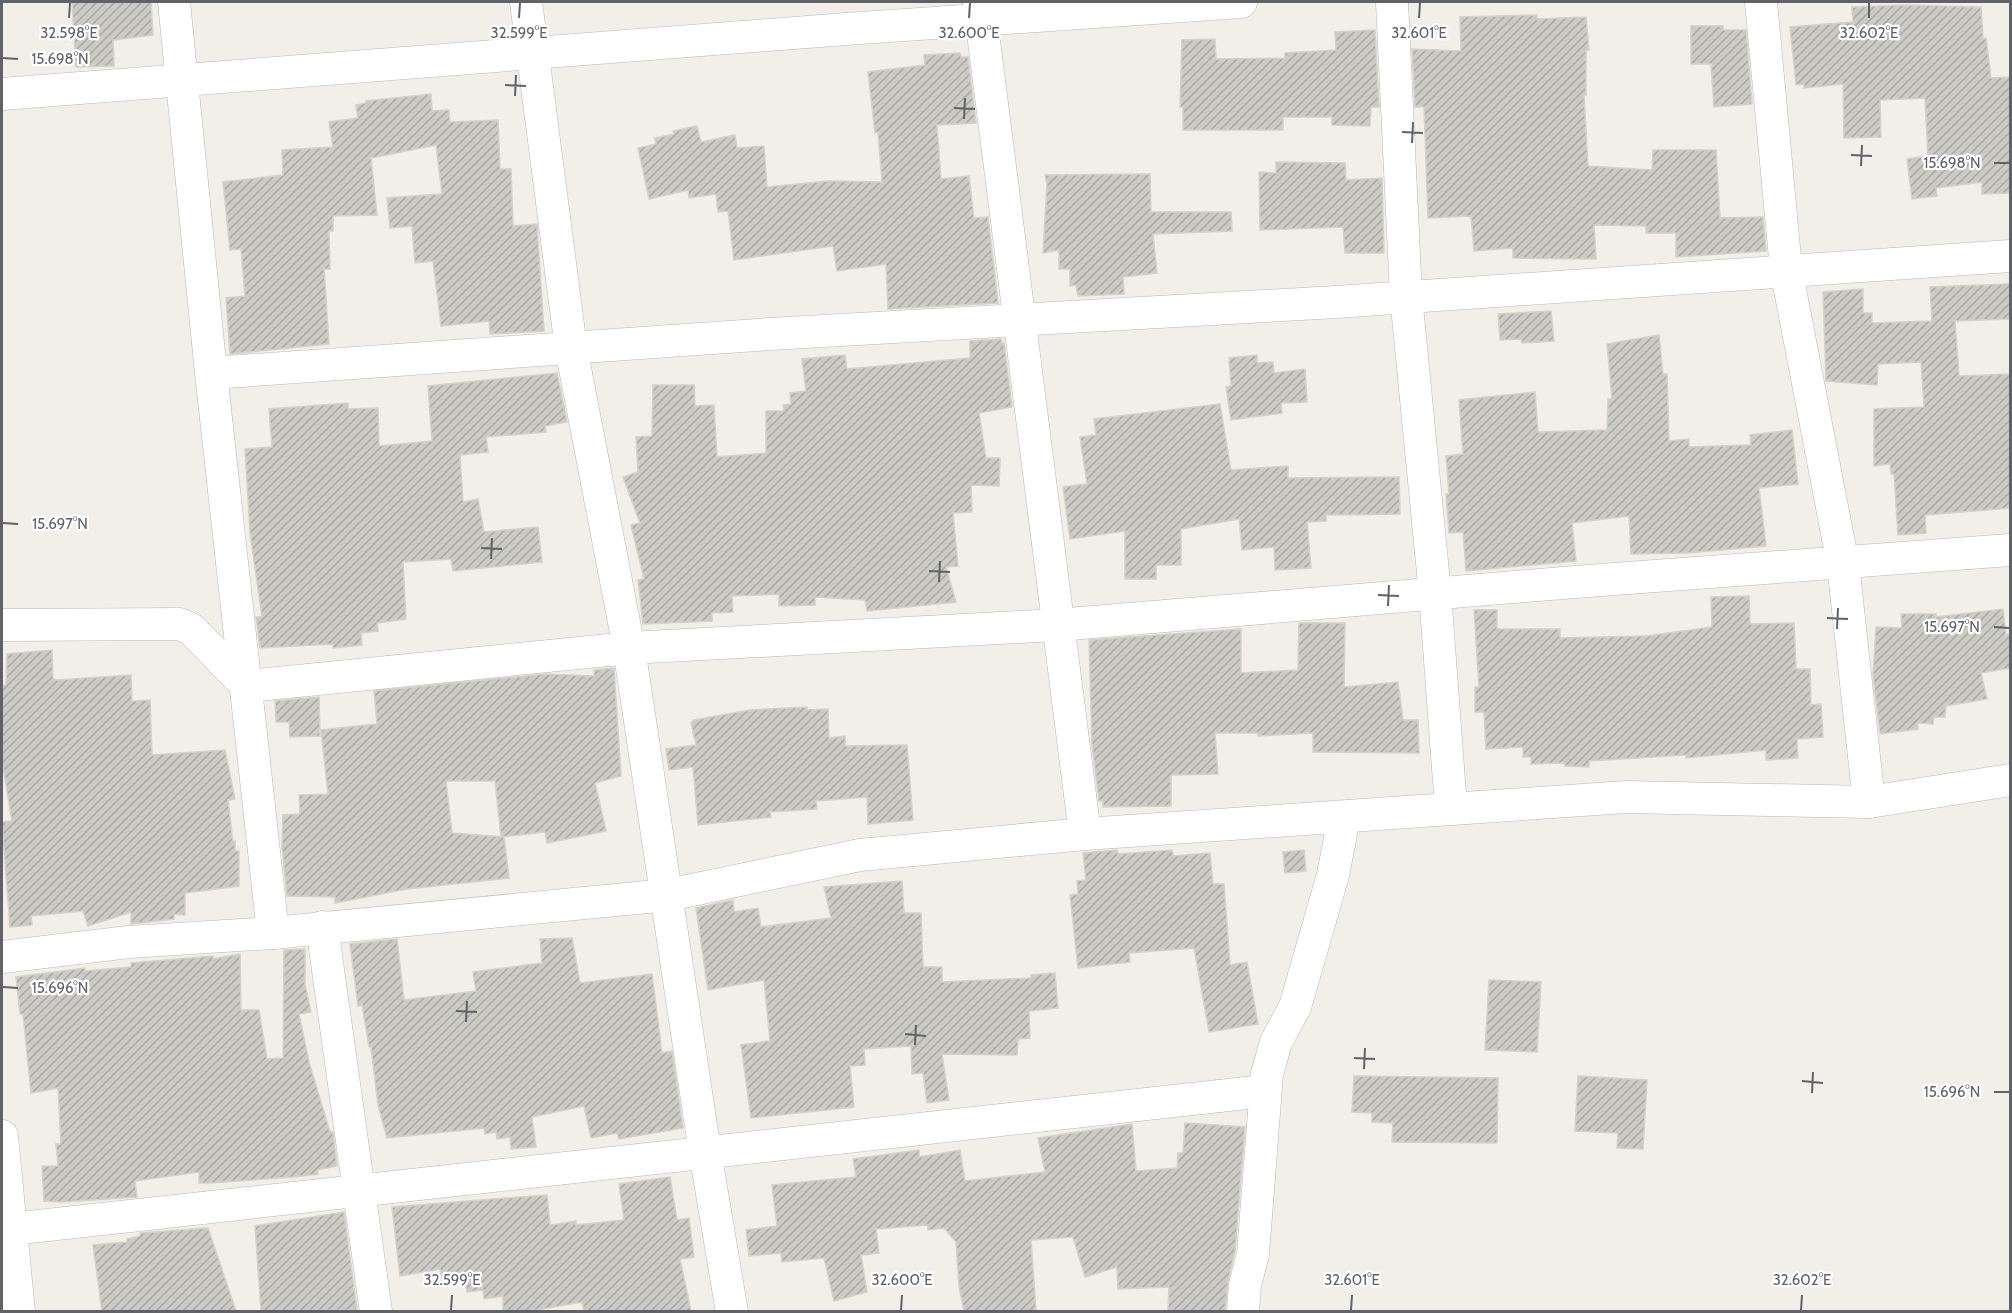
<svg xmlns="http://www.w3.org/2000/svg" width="2012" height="1313" font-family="Cabin,sans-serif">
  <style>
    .building { fill: url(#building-hatch); stroke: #d6d1c6; stroke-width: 1.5 }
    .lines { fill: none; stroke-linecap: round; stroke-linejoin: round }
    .street-casing { stroke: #b5b8bc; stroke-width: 33 }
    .street { stroke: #fff; stroke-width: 32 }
    .ticks { fill: none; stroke: #5f6368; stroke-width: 2 }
    .ticks-label { font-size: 15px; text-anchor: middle; fill: #5f6368; stroke: #fff; stroke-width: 4.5; stroke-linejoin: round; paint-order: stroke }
  </style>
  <defs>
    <pattern id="building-hatch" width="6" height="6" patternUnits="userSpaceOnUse" patternTransform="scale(1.5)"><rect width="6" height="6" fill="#cccac5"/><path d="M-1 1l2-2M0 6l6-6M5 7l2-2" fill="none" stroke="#a9a8a4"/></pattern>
  </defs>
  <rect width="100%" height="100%" fill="#f1efe8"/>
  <g class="building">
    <polygon points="72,2 151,2 153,35 113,40 114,66 76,67"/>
    <polygon points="1902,5 1981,7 1983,39 1986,38 1991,78 2010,77 2010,193 1982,194 1982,182 1936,188 1937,196 1912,199 1907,159 1928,156 1925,98 1880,100 1881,137 1844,138 1843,84 1804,88 1804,84 1796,85 1790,27 1853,22 1852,7"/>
    <polygon points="1537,15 1537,19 1586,17 1589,50 1586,50 1586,95 1584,95 1588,166 1652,170 1653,150 1716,150 1720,218 1763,217 1766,251 1676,257 1676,233 1646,233 1646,226 1594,225 1596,259 1513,258 1513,248 1474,251 1471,216 1428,218 1424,107 1415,107 1412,49 1461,51 1460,17"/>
    <polygon points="1691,26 1723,26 1723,30 1746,30 1752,104 1714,107 1711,64 1691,64"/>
    <polygon points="1375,30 1379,107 1371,107 1370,126 1332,125 1332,117 1283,117 1283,130 1183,130 1183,107 1180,107 1182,40 1215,39 1216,59 1285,58 1285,53 1336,50 1335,32"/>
    <polygon points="960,53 961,57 968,57 976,123 937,125 941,179 969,176 974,218 988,217 998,303 888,309 886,264 837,271 833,246 734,260 728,211 718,212 716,194 689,198 688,190 649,199 638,148 656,144 655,138 674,134 673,131 697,126 701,142 735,135 737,148 764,146 767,187 828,181 882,182 878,132 875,133 868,72 925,65 924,55"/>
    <polygon points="431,94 432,111 449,110 450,122 498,120 500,169 511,169 513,226 537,224 544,331 490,334 489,321 441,326 433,261 415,263 412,226 390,228 387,198 442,194 436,145 371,158 377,215 333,216 333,231 329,231 330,269 324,269 329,344 230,354 226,298 245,296 241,249 230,250 223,182 283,175 282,150 333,147 329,122 358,118 356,105 366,103 366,101"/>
    <polygon points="1276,162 1345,163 1346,180 1382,178 1384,253 1345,253 1343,227 1260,230 1259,172 1276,173"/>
    <polygon points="1150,174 1151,212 1231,212 1232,231 1153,234 1157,273 1123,277 1124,294 1078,296 1076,285 1070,286 1070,269 1059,269 1059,250 1043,253 1047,184 1045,175"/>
    <polygon points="2010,284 2010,319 1955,321 1959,376 2010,374 2010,508 1925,515 1926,533 1898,535 1894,474 1891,474 1890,464 1874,466 1874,409 1924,407 1921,362 1878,364 1877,385 1826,381 1823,292 1863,289 1863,313 1872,313 1872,323 1932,321 1930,287"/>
    <polygon points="1551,311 1554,341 1522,343 1521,339 1500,340 1498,314"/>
    <polygon points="1659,335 1663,374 1667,374 1669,441 1689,439 1689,447 1751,445 1750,435 1792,430 1798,484 1759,488 1766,546 1687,553 1631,554 1629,516 1572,523 1576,561 1466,571 1463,532 1449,533 1446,494 1449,494 1446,456 1463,454 1459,400 1535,392 1538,432 1607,430 1608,399 1612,399 1607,344"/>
    <polygon points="1001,339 1002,343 1004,343 1012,407 979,413 986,458 1000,458 999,486 971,485 972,512 953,513 958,566 946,567 956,602 867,611 865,600 815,597 815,605 779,606 779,594 732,596 733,612 712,613 712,621 643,624 638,580 644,579 631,525 640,523 623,477 638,472 636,437 652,436 653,385 694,385 695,406 714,405 717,457 766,453 766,411 784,411 783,405 791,404 790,393 806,391 802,359 845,355 847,369 970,358 970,341"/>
    <polygon points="1257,355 1257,363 1273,362 1274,373 1305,369 1307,402 1281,403 1282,413 1231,420 1226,387 1231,386 1229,358"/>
    <polygon points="557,373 567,422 545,426 546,432 486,437 488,452 460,455 463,502 478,499 484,532 538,527 542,562 453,571 451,559 403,562 406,619 377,623 378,631 361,633 362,645 333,648 333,644 260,648 256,617 262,617 250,533 245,449 272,447 269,409 348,403 348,409 378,408 379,446 432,441 428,386"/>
    <polygon points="1220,404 1231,470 1288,466 1288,478 1399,477 1400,514 1326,515 1326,521 1307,522 1311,568 1275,570 1274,547 1242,550 1239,519 1181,529 1181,565 1156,565 1156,579 1125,579 1125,531 1070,539 1063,487 1087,484 1080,437 1096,435 1094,419"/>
    <polygon points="1749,596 1750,624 1794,623 1796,669 1810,669 1811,705 1821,704 1823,737 1797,739 1798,758 1766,760 1766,750 1686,758 1686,755 1589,761 1589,767 1565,766 1565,763 1531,764 1531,757 1523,757 1523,747 1486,749 1484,712 1475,712 1475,687 1479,687 1474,610 1497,610 1497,629 1560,629 1560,638 1646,636 1712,627 1711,597"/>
    <polygon points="2003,609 2006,635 2010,634 2010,668 1981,673 1987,699 1946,706 1945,717 1934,717 1933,724 1917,723 1918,729 1880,734 1873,676 1876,627 1902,628 1901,614 1936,614 1936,617"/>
    <polygon points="1299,623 1345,623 1344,687 1398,682 1403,720 1418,720 1419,753 1313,752 1313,733 1258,736 1258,733 1215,733 1218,774 1171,775 1171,806 1103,807 1103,801 1099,801 1092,745 1089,640 1241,629 1241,673 1298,670"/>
    <polygon points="52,650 53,678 56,680 131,675 132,701 150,700 152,755 225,750 235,799 228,800 233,842 235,841 235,851 239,851 239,886 185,893 185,915 174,914 174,919 131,924 131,912 88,926 83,911 31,916 32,925 10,927 2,822 12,821 2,761 2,686 6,685 7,654"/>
    <polygon points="614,668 621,776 595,783 606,831 547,843 545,832 501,837 495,781 446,781 452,833 504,837 509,878 407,889 335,903 335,897 287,896 282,847 283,815 300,814 299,795 328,794 321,730 377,724 374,691 545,674 594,676 594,670"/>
    <polygon points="319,697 320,736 290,737 289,722 276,722 275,701"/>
    <polygon points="807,707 807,710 828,709 829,738 845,736 845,746 907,745 913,820 868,824 867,797 816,801 817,809 770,812 771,817 698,825 693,767 669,770 666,749 696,745 691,723 694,720 750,710"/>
    <polygon points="1117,850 1118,854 1172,850 1173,856 1210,853 1213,884 1224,884 1230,965 1247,962 1258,1024 1209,1032 1194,948 1129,953 1130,962 1078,968 1070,895 1078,894 1077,881 1086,880 1083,853"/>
    <polygon points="1304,850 1306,871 1285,873 1283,852"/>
    <polygon points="902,881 904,913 921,913 923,967 942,967 942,982 1031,978 1031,975 1055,973 1058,1008 1029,1011 1030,1038 1018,1039 1017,1055 942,1054 949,1100 927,1103 923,1073 912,1074 911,1046 864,1049 865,1065 850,1066 854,1107 751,1118 741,1045 770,1041 764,980 708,990 696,908 733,900 734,912 758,908 761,927 831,918 824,887"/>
    <polygon points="572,938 580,983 652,974 662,1053 672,1051 683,1128 619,1139 617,1133 591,1138 584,1106 532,1117 536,1147 511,1149 510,1137 497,1139 496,1132 485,1134 484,1128 387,1138 378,1105 371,1047 369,1047 362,1005 358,1006 350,944 397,939 404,1000 476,991 473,972 542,963 540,939"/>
    <polygon points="305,949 305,985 311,1012 299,1014 309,1062 330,1132 333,1132 337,1166 317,1170 318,1174 293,1177 210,1183 199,1183 199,1172 135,1181 137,1197 61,1202 44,1201 42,1166 58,1166 56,1144 61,1144 58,1088 31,1093 23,1014 20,1014 16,977 85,968 85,971 131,967 131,963 213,956 213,959 240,954 241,1010 259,1010 267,1059 283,1058 284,950"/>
    <polygon points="1489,980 1541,982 1537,1052 1485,1050"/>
    <polygon points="1354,1076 1498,1078 1497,1143 1392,1142 1393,1123 1372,1122 1372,1113 1352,1112"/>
    <polygon points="1578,1076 1647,1080 1643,1149 1617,1148 1618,1133 1575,1131"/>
    <polygon points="1185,1123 1245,1127 1235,1251 1228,1281 1225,1311 1168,1311 1169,1287 1118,1289 1117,1267 1085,1277 1073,1237 1031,1240 1036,1311 964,1311 959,1286 956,1242 944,1228 928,1230 928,1225 876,1229 879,1253 861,1255 867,1292 834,1301 824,1258 782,1262 781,1253 749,1256 746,1230 777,1226 772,1185 856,1177 853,1159 919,1150 919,1157 960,1150 965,1181 1045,1172 1038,1138 1132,1124 1136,1171 1177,1168 1178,1153 1183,1153"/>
    <polygon points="670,1177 677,1220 689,1218 694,1257 680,1259 691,1311 584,1311 582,1302 531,1311 503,1311 503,1296 484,1299 483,1290 467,1292 465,1279 442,1283 440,1269 400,1276 392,1207 547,1195 550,1225 576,1221 576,1225 624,1220 619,1184"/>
    <polygon points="344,1212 357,1310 261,1311 255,1226"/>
    <polygon points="208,1228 236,1311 102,1311 93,1245 127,1242 127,1239 140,1236 140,1233"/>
  </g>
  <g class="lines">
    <g class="street-casing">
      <g id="street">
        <polyline points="174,2 211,373 273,933"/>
        <polyline points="526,2 571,348 629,648 705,1152 732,1312"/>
        <polyline points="979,2 1085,834"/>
        <polyline points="1392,2 1406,296 1435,593 1451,808"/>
        <polyline points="1761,2 1786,269 1843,564 1869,802"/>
        <polyline points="2,94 846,29 1241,2"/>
        <polyline points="211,373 770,334 1336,302 2010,256"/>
        <polyline points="2,625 179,624 191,629 247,686 629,648 1057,625 1587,581 2010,550"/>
        <polyline points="322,927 376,1312"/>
        <polyline points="2,957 129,942 273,933 668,895 860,855 1085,834 1626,797 1869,802 2010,780"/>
        <polyline points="2,1136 19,1312"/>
        <polyline points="2,1230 1265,1091"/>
        <polyline points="1243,1312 1245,1285 1253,1254 1267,1074 1276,1042 1295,1007 1333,875 1344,818"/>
      </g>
    </g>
    <use href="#street" class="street"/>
  </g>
  <path class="ticks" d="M 69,18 L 70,3M 519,18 L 520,3M 969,18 L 970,3M 1419,18 L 1420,3M 1869,18 L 1869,3M 3,58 L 18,59M 505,85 L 526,86M 515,96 L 516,75M 954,108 L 975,109M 964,119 L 965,98M 1402,132 L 1423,133M 1412,143 L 1413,122M 1851,155 L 1872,156M 1994,163 L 2009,163M 1861,166 L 1862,145M 3,523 L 18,524M 481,548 L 502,549M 491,559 L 492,538M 929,571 L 950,572M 939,582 L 940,561M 1378,595 L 1399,596M 1388,606 L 1389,585M 1827,618 L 1848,619M 1994,627 L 2009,628M 1837,629 L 1838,608M 3,987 L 18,988M 456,1011 L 477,1012M 466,1022 L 467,1001M 905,1034 L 926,1036M 915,1045 L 916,1025M 1354,1058 L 1375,1059M 1364,1069 L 1365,1048M 1802,1081 L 1823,1083M 1994,1092 L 2009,1092M 1812,1093 L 1813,1072M 451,1310 L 452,1295M 901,1310 L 902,1295M 1351,1310 L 1352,1295M 1801,1310 L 1802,1295"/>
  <g class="ticks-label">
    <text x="69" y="38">32.598°E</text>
    <text x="519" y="38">32.599°E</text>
    <text x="969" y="38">32.600°E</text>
    <text x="1419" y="38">32.601°E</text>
    <text x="1869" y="38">32.602°E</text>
    <text x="60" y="64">15.698°N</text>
    <text x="1952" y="168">15.698°N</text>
    <text x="60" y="529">15.697°N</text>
    <text x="1952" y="632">15.697°N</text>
    <text x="60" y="993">15.696°N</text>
    <text x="1952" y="1097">15.696°N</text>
    <text x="452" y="1285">32.599°E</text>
    <text x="902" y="1285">32.600°E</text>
    <text x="1352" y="1285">32.601°E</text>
    <text x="1802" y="1285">32.602°E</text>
  </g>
  <rect width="2012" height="1313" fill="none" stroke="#5f6368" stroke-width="6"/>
</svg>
